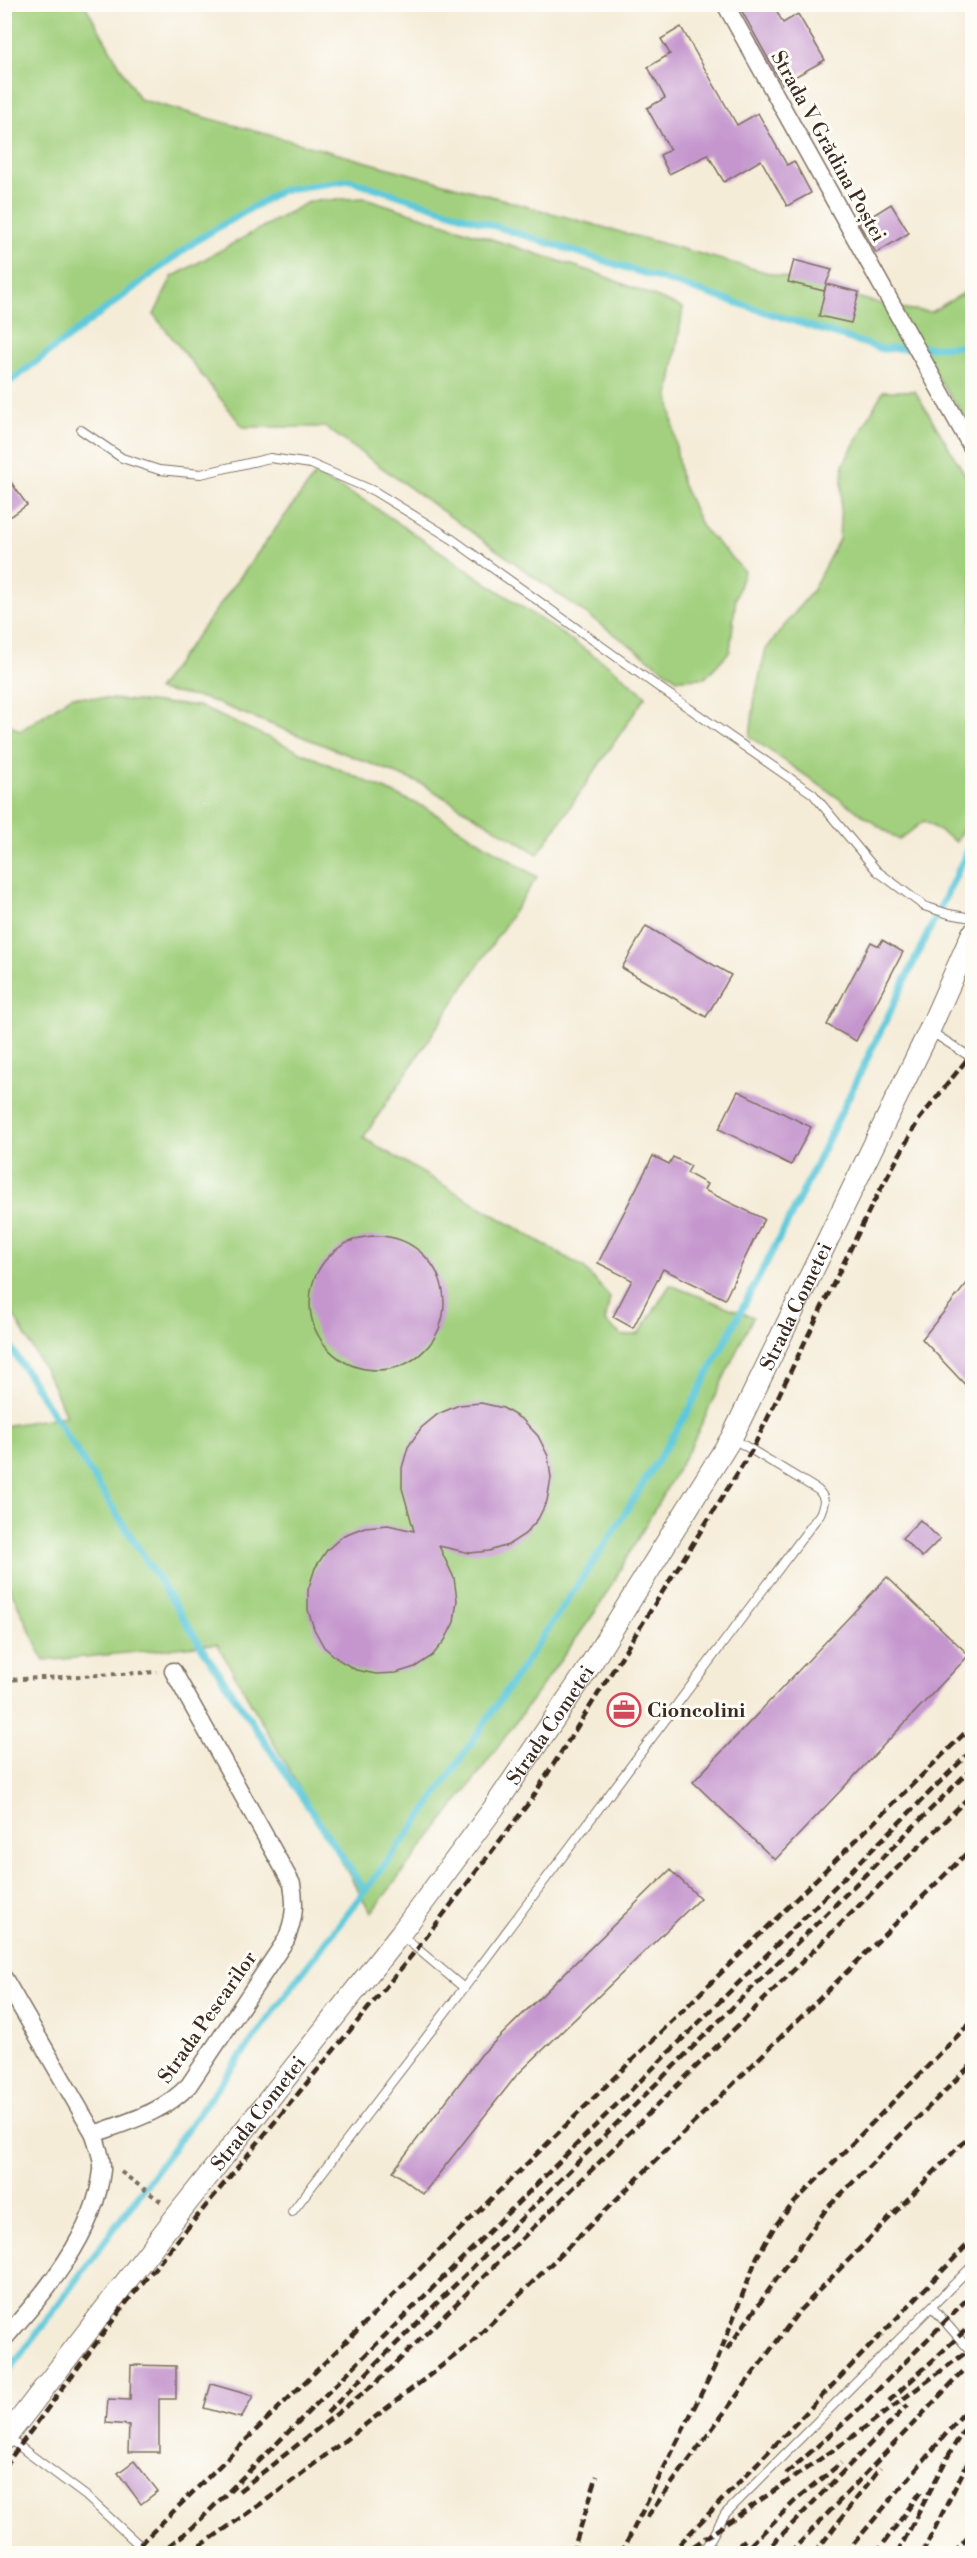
<svg xmlns="http://www.w3.org/2000/svg" width="977" height="2558" font-family="'Libre Bodoni',serif">
  <style>
    .green { fill: #a2d07e; stroke: #6e7d4e; stroke-width: 1.5 }
    .lines { fill: none; stroke-linecap: round; stroke-linejoin: round }
    .stream { stroke: #5fc9da; stroke-width: 7 }
    .building { fill: #c596ce }
    .service-casing { stroke: #7c6e5f; stroke-width: 10 }
    .minor-casing { stroke: #7c6e5f; stroke-width: 19 }
    .tertiary-casing { stroke: #7c6e5f; stroke-width: 23 }
    .path { stroke: #7c6e5f; stroke-width: 4; stroke-dasharray: 4.5 4.5; stroke-linecap: butt }
    .service { stroke: #fff; stroke-width: 8 }
    .minor { stroke: #fff; stroke-width: 16 }
    .tertiary { stroke: #fff; stroke-width: 21 }
    .rail { stroke: #3b2a1e; stroke-width: 4.5; stroke-dasharray: 9 4.5; stroke-linecap: butt }
    .labels { text-anchor: middle; stroke-width: 6; stroke-linejoin: round; paint-order: stroke }
    .street-label { font-size: 20px; fill: #3b2a1e; stroke: #fdfcf7 }
    .poi-label { font-size: 20px; font-weight: bold; fill: #3b2a1e; stroke: #fdfcf7; text-anchor: start }
  </style>
  <rect width="100%" height="100%" fill="#fdfcf7"/>
  <filter id="ink" filterUnits="userSpaceOnUse"><feTurbulence type="fractalNoise" baseFrequency=".0167" numOctaves="2"/><feDisplacementMap in="SourceGraphic" scale="12" xChannelSelector="R" yChannelSelector="G"/><feConvolveMatrix kernelMatrix="1 2 1 2 8 2 1 2 1" color-interpolation-filters="sRGB"/></filter>
  <filter id="wash" filterUnits="userSpaceOnUse"><feTurbulence type="fractalNoise" baseFrequency=".008" numOctaves="4" result="noise"/><feDisplacementMap in="SourceGraphic" scale="24" xChannelSelector="R" yChannelSelector="G"/><feGaussianBlur stdDeviation="1.35" result="paint"/><feColorMatrix in="noise" values="0 0 0 0 0 0 0 0 0 0 0 0 0 0 0 0 0 1.4 0 .05"/><feComposite in="paint" operator="in"/></filter>
  <g filter="url(#wash)">
    <rect width="100%" height="100%" fill="#f5ecd8"/>
    <g class="green">
      <polygon points="5,5 85,5 139,99 896,308 931,312 972,288 972,427 918,350 882,349 349,180 282,190 197,240 5,386"/>
      <polygon points="365,198 596,273 683,308 669,396 681,481 702,527 744,571 736,597 730,651 705,678 677,679 325,427 243,427 154,315 172,277 310,201"/>
      <polygon points="883,391 915,391 972,486 972,740 967,757 972,762 972,811 956,842 924,821 899,840 750,737 755,696 766,649 812,591 839,539 843,465"/>
      <polygon points="315,475 367,502 611,667 646,696 538,854 422,784 207,699 157,690"/>
      <polygon points="72,696 198,706 426,808 537,877 363,1138 583,1267 610,1297 605,1322 623,1336 639,1334 670,1285 753,1317 691,1446 598,1608 474,1780 371,1913 217,1644 44,1661 5,1577 4,1426 66,1416 52,1383 5,1300 5,721 20,731"/>
    </g>
    <g class="lines">
      <g class="stream">
        <polyline points="4,386 197,240 282,190 350,180 882,349 964,346 972,341"/>
        <polyline points="4,1337 206,1654 365,1891"/>
        <polyline points="4,2378 302,1973 422,1816 610,1537 690,1408 792,1214 972,842"/>
      </g>
    </g>
    <g id="blocks">
      <g class="building">
        <polygon points="738,4 773,4 783,23 798,14 825,60 782,84"/>
        <polygon points="681,27 737,125 758,113 787,165 794,161 811,193 787,206 761,160 724,182 708,155 669,174 660,155 670,150 647,108 665,98 648,67 670,54 661,39"/>
        <polygon points="891,204 909,233 876,253 859,224"/>
        <polygon points="794,260 832,270 826,284 859,292 851,323 819,316 826,285 824,291 788,282"/>
        <polygon points="4,472 27,505 4,521"/>
        <polygon points="646,926 731,975 706,1017 622,968"/>
        <polygon points="882,940 903,952 856,1041 827,1025 871,942 879,946"/>
        <polygon points="738,1091 811,1127 791,1165 719,1129"/>
        <polygon points="653,1156 669,1164 673,1157 691,1166 687,1173 707,1184 704,1190 764,1219 725,1299 663,1269 633,1328 613,1317 632,1280 598,1263"/>
        <circle cx="377" cy="1303" r="67"/>
        <polygon points="972,1277 972,1392 922,1339"/>
        <polygon points="481,1403 503,1408 523,1420 538,1436 548,1456 551,1478 547,1501 538,1519 525,1534 508,1545 489,1551 470,1553 439,1546 454,1578 457,1600 454,1622 445,1640 432,1656 415,1667 396,1673 376,1674 356,1670 339,1660 324,1647 314,1629 308,1610 308,1590 315,1568 327,1550 344,1535 365,1527 388,1525 414,1531 402,1488 402,1468 408,1447 421,1428 438,1414 459,1405"/>
        <polygon points="920,1520 940,1539 922,1557 902,1538"/>
        <polygon points="887,1577 969,1655 775,1860 693,1782"/>
        <polygon points="670,1870 700,1898 516,2076 423,2194 393,2171 481,2055"/>
        <polygon points="131,2365 176,2366 176,2399 159,2399 159,2452 128,2452 129,2425 106,2423 108,2399 130,2400"/>
        <polygon points="211,2384 253,2396 241,2418 204,2408"/>
        <polygon points="134,2461 158,2491 141,2504 118,2473"/>
      </g>
    </g>
  </g>
  <g filter="url(#ink)">
    <use href="#blocks" fill-opacity="0" stroke="#7c6e5f" stroke-width="1.5"/>
    <g class="lines">
      <g class="service-casing">
        <g id="service">
          <polyline points="81,430 122,458 159,470 201,474 270,458 311,464 374,491 452,539 657,686 813,794 877,871 924,906 949,914 972,918"/>
          <polyline points="930,1031 972,1058"/>
          <path d="M 464,1988 L 820,1514 C 824,1504 827,1499 818,1490 L 732,1438"/>
          <polyline points="292,2212 464,1988 401,1935"/>
          <polyline points="932,2307 972,2353"/>
          <polyline points="8,2438 86,2496 149,2554"/>
          <polyline points="702,2554 725,2514 972,2266"/>
        </g>
      </g>
      <g class="minor-casing">
        <g id="minor">
          <polyline points="725,4 972,448"/>
          <polyline points="4,1978 94,2134"/>
          <path d="M 4,2339 C 45,2292 95,2235 102,2170 C 103,2158 97,2145 94,2134 C 129,2121 163,2113 189,2085 L 286,1940 C 294,1920 296,1905 292,1884 L 173,1671"/>
        </g>
      </g>
      <g class="tertiary-casing">
        <g id="tertiary">
          <path id="s1" d="M 4,2440 L 178,2214 L 400,1934 L 493,1809 L 584,1675 L 732,1437 L 929,1031 L 972,934"/>
        </g>
      </g>
      <g class="path">
        <polyline points="4,1680 157,1672"/>
        <polyline points="121,2172 163,2203"/>
      </g>
      <use href="#service" class="service"/>
      <use href="#minor" class="minor"/>
      <use href="#tertiary" class="tertiary"/>
      <g class="rail">
        <polyline points="727,2349 827,2208 972,2064"/>
        <polyline points="889,2401 972,2324"/>
        <polyline points="327,2413 972,1768"/>
        <polyline points="4,2467 126,2303 417,1949 531,1800 752,1450 872,1205 918,1121 972,1053"/>
        <polyline points="786,2474 859,2409 972,2294"/>
        <polyline points="239,2491 377,2382 972,1794"/>
        <polyline points="647,2517 800,2310 972,2133"/>
        <polyline points="130,2554 972,1726"/>
        <polyline points="158,2554 192,2528 972,1750"/>
        <polyline points="189,2554 279,2491 470,2344 972,1848"/>
        <polyline points="572,2554 597,2476"/>
        <polyline points="621,2554 715,2366 757,2257 775,2226 792,2205 972,2021"/>
        <polyline points="670,2554 972,2240"/>
        <polyline points="682,2554 845,2442 972,2348"/>
        <polyline points="729,2554 745,2540"/>
        <polyline points="741,2554 795,2501 841,2463"/>
        <polyline points="763,2554 908,2405"/>
        <polyline points="789,2554 972,2362"/>
        <polyline points="814,2554 880,2468"/>
        <polyline points="845,2554 972,2403"/>
        <polyline points="876,2554 922,2490"/>
        <polyline points="897,2554 952,2449 972,2417"/>
        <polyline points="922,2554 972,2454"/>
        <polyline points="954,2554 972,2532"/>
      </g>
    </g>
  </g>
  <defs>
    <g id="office-ring" transform="scale(1.725)"><circle r="9.5" fill="#fdfcf7" stroke="#d1495b" stroke-width="1.5"/><path d="M-6-3h4V-5.5h4V-3h4V5H-6ZM-1-4.5V-3h2v-1.5ZM-6 0V1H6V0Z" fill="#d1495b"/></g>
  </defs>
  <g fill-rule="evenodd">
    <use href="#office-ring" x="624" y="1710"/>
  </g>
  <g class="labels">
    <g class="street-label">
      <text transform="translate(829 146) rotate(61)" y="7">Strada V Grădina Poștei</text>
      <text dy="7" stroke="none"><textPath href="#s1" startOffset="1386">Strada Cometei</textPath></text>
      <text dy="7" stroke="none"><textPath href="#s1" startOffset="900">Strada Cometei</textPath></text>
      <text transform="translate(207 2017) rotate(-55)" y="7">Strada Pescarilor</text>
      <text dy="7" stroke="none"><textPath href="#s1" startOffset="414">Strada Cometei</textPath></text>
    </g>
    <g class="poi-label">
      <text x="647" y="1717">Cioncolini</text>
    </g>
  </g>
  <rect width="977" height="2558" fill="none" stroke="#fdfcf7" stroke-width="24"/>
</svg>
